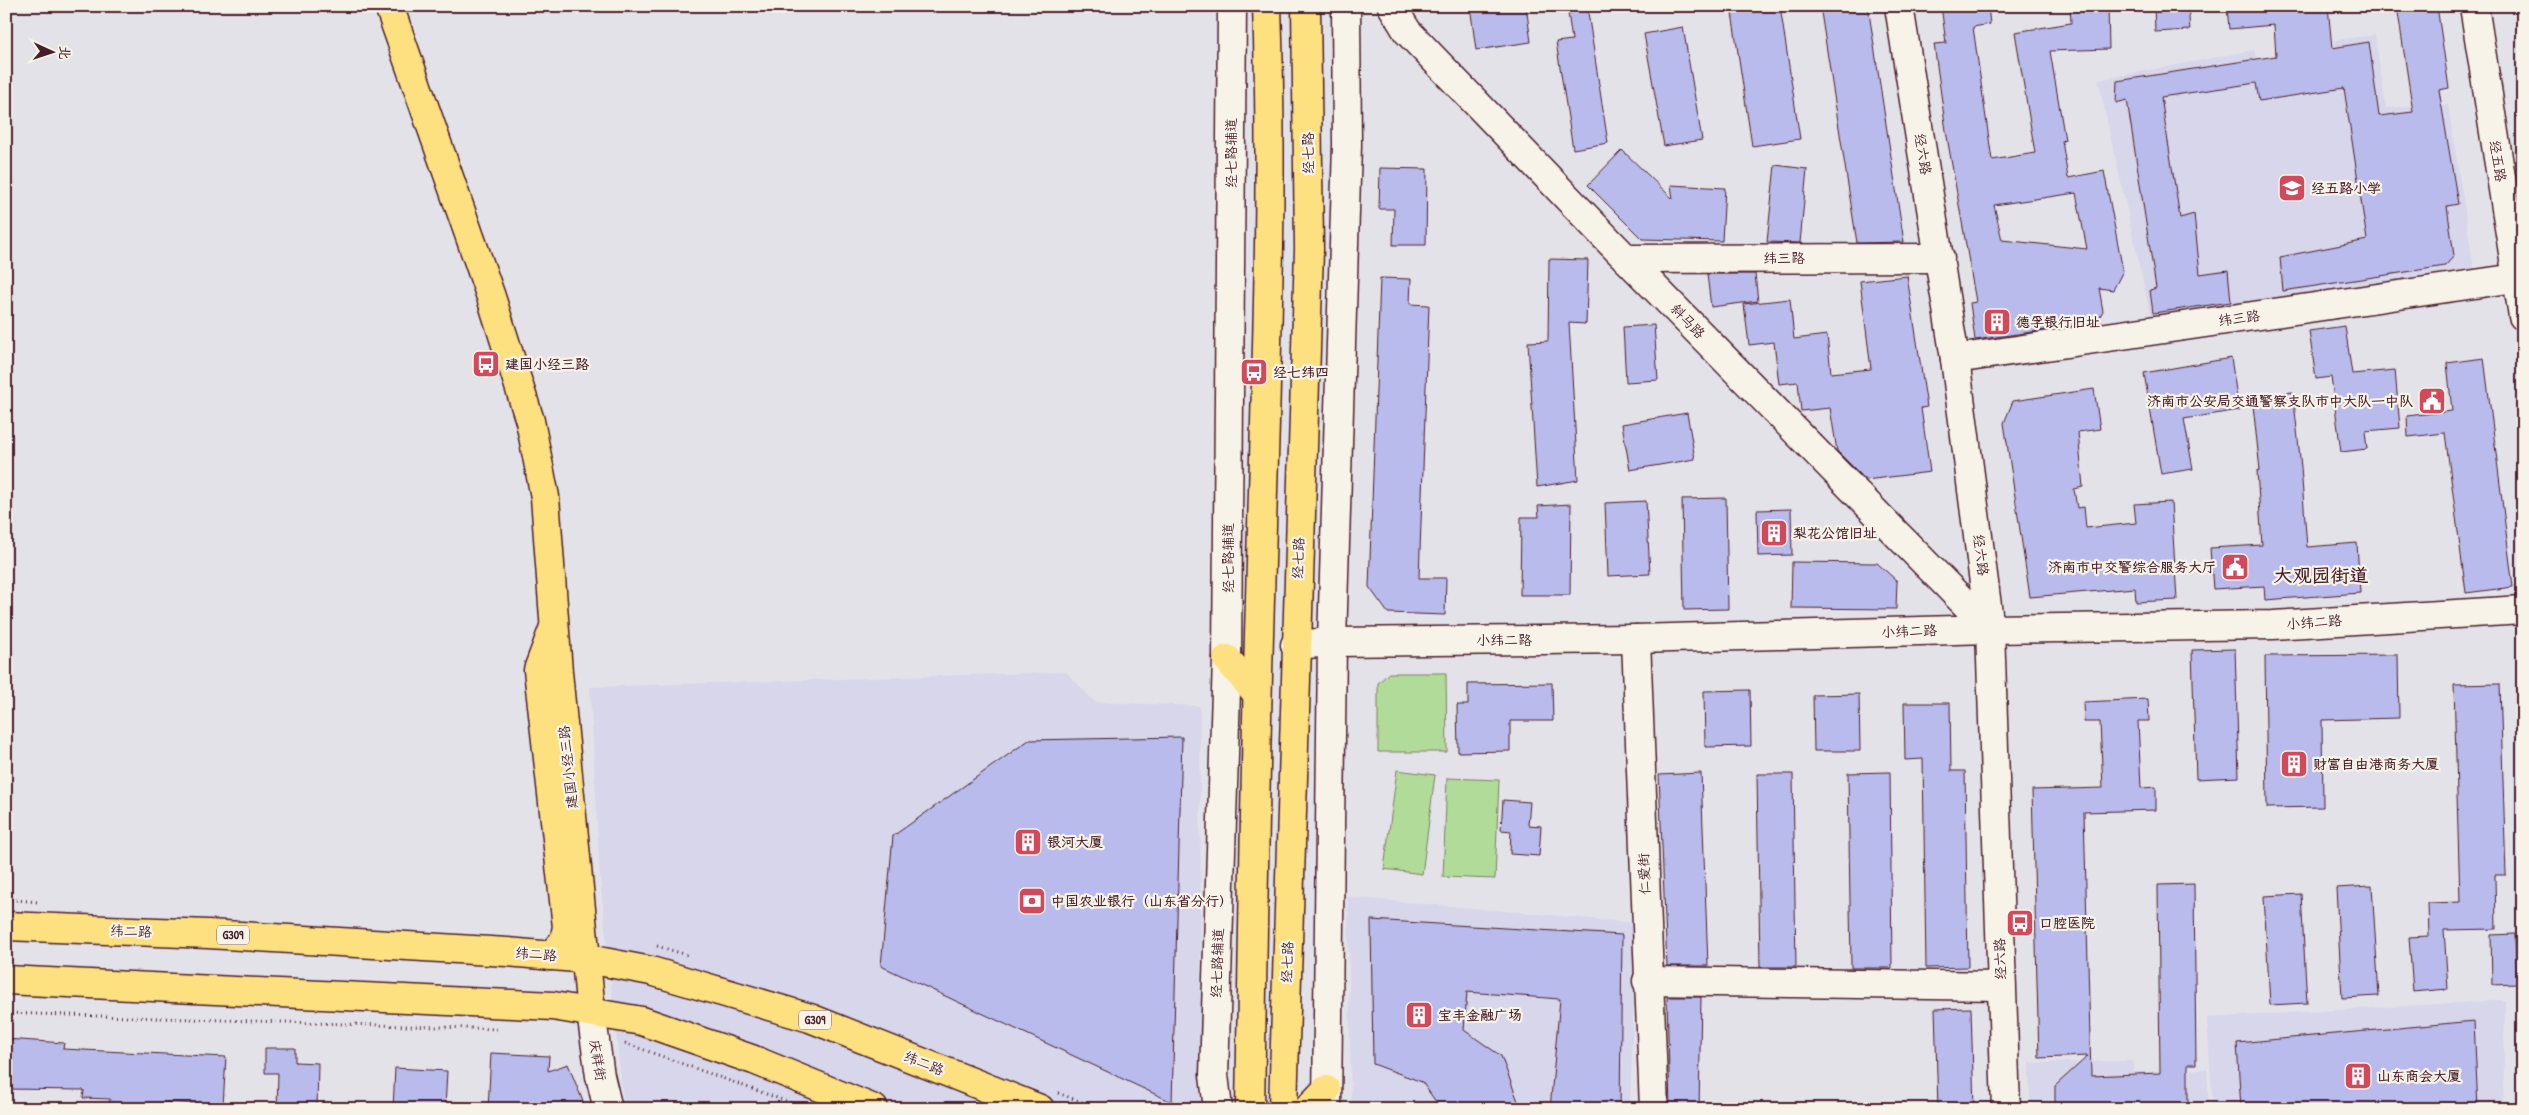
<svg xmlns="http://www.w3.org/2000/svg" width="2529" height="1115" font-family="'Patrick Hand','LXGW WenKai TC',sans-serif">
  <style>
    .built { fill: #d7d6ea }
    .green { fill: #b1db99; stroke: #7e7d62 }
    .building { fill: #b8bbec; stroke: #4a1f2b; fill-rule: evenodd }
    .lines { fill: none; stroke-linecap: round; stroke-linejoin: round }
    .minor-casing { stroke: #4a1f2b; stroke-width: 31 }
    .major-casing { stroke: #4a1f2b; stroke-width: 31 }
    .highway-casing { stroke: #4a1f2b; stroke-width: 31 }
    .path { stroke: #4a1f2b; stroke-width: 3; stroke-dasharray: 1 4; stroke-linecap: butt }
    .minor { stroke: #f7f3e8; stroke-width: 28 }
    .major { stroke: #fde080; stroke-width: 28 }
    .highway { stroke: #fde080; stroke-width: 28 }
    .labels { text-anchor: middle; stroke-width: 4.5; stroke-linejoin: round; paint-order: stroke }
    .shield { fill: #f7f3e8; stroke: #7e5f64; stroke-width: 1 }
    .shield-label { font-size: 12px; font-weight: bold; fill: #4a1f2b }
    .street-label { font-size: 14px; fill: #4a1f2b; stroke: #f7f3e8 }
    .poi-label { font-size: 14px; font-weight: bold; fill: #4a1f2b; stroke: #f7f3e8; text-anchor: start }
    .district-label { font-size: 19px; font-weight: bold; fill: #4a1f2b; stroke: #f7f3e8 }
  </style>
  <rect width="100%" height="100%" fill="#e4e2e9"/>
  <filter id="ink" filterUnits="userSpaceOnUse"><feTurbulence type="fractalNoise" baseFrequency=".02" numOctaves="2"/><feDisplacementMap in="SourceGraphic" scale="10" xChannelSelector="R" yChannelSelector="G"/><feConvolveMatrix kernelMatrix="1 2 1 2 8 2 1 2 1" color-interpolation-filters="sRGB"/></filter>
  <g filter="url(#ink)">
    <g class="built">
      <polygon points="2375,35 2386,108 2448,105 2474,268 2151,318 2098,80 2254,50 2259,62 2333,56 2335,40"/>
      <polygon points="1066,672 1095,702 1200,706 1201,1109 624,1109 600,879 590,687"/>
      <polygon points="1348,897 1636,923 1630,1109 1351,1109"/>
      <polygon points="2505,1000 2503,1109 2213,1109 2207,1018"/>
      <polygon points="2132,1061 2134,1072 2207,1069 2209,1109 2030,1109 2029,1063"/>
    </g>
    <g class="green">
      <polygon points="1389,673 1446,673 1447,752 1378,752 1378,683"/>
      <polygon points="1397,770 1435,775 1422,874 1384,869"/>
      <polygon points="1447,778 1499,780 1495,879 1443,877"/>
    </g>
    <g class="building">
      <polygon points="1470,6 1526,6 1531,42 1476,50"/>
      <polygon points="1567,6 1587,6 1608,143 1573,149 1556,42 1572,40"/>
      <polygon points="1731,6 1780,6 1800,139 1752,146"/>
      <polygon points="1820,6 1868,6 1904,242 1857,243"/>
      <path d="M 1941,6 L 1988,6 L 1990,24 L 1973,27 L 1992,160 L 2035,153 L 2015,32 L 2071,23 L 2070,6 L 2108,6 L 2109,49 L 2050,51 L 2065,140 L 2062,141 L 2068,178 L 2104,171 L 2123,271 L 2113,290 L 2099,288 L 2103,311 L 2096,323 L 1975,340 L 1970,303 L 1976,302 L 1946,131 L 1934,44 L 1946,43 ZM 2076,193 L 2087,249 L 2002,240 L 1994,205 Z"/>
      <polygon points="2154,6 2188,6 2190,30 2155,32"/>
      <polygon points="2227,6 2260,6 2261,9 2328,6 2332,48 2369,42 2379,116 2413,112 2397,6 2437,6 2449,88 2439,90 2458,204 2447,206 2454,256 2445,266 2283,291 2280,257 2367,240 2344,88 2259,101 2256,83 2161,97 2180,218 2194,214 2200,274 2228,270 2231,302 2153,313 2150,290 2156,288 2127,100 2116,103 2117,81 2276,56 2274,25 2229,29"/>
      <polygon points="1683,27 1702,140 1664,146 1644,34"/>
      <polygon points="1622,150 1673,199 1671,185 1725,188 1722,241 1642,239 1588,185"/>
      <polygon points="1775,165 1807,169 1800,243 1767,242"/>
      <polygon points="1380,168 1427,169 1426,245 1393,245 1394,209 1379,209"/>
      <polygon points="1549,259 1588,260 1586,324 1569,323 1578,480 1537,487 1528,342 1548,341"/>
      <polygon points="1707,274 1755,274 1758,301 1711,307"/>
      <polygon points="1907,276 1927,407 1921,408 1930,472 1866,480 1837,451 1830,408 1801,411 1798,382 1779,384 1774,342 1749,345 1744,304 1790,299 1794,339 1827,335 1831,373 1871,369 1860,281"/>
      <polygon points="1380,278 1411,279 1410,304 1429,305 1419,578 1446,578 1445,615 1388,613 1369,587"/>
      <polygon points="1654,325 1658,380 1626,382 1623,327"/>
      <polygon points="2345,326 2352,374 2395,370 2400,428 2365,431 2367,449 2341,452 2331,377 2316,379 2309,331"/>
      <polygon points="2231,358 2239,410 2184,419 2193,469 2161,474 2144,373"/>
      <polygon points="2484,358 2513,587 2466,593 2445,433 2408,437 2407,416 2452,411 2447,363"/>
      <polygon points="2094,389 2100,429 2078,432 2083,487 2074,489 2077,508 2084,507 2086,528 2136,523 2134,504 2171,502 2177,600 2136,602 2135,588 2030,597 2004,423 2013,401"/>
      <polygon points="2293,392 2301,467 2307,547 2357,543 2360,593 2265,600 2264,586 2213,589 2210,548 2262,545 2257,471 2260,470 2252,396"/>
      <polygon points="1687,413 1695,459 1630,470 1622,424"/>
      <polygon points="1726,498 1728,609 1684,610 1682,499"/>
      <polygon points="1646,501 1650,574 1608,576 1605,503"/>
      <polygon points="1571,504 1570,595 1520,595 1521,517 1539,517 1538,506"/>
      <polygon points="1791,509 1792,555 1758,556 1757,510"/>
      <polygon points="1792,562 1877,563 1897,581 1896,609 1791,608"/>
      <polygon points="2235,649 2239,777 2196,779 2192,650"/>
      <polygon points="2398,655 2399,718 2322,720 2323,807 2267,808 2265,656"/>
      <polygon points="1552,683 1553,721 1510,721 1510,751 1458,752 1457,705 1468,705 1468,684"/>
      <polygon points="2500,684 2506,875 2495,875 2496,929 2444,930 2448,989 2413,992 2409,937 2429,936 2428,903 2460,902 2454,685"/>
      <polygon points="1750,690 1751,746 1705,747 1704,691"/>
      <polygon points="1859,694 1860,751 1814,751 1813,695"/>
      <polygon points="2148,699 2149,721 2138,721 2141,788 2156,787 2156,810 2084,812 2091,1076 2160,1073 2158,885 2194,884 2196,1064 2188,1064 2188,1109 2055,1109 2055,1086 2088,1056 2039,1058 2032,790 2103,788 2100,722 2084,722 2083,702"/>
      <polygon points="1904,703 1950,703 1951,771 1965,771 1968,967 1926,968 1923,759 1905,760"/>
      <polygon points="1182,737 1172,1102 881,966 893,836 1029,740"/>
      <polygon points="1890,772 1892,968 1851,968 1848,773"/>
      <polygon points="1701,773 1708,966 1667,966 1659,775"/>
      <polygon points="1757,774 1793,774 1796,967 1760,967"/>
      <polygon points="1503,800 1530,802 1528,825 1541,826 1539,856 1510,854 1511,831 1501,830"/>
      <polygon points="2372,886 2379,996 2342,998 2336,888"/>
      <polygon points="2301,894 2307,1003 2270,1005 2264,896"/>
      <polygon points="1371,920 1622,935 1620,1109 1550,1109 1560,999 1467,992 1464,1030 1501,1056 1521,1109 1441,1109 1422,1082 1373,1064"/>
      <polygon points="2515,934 2517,984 2492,985 2491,935"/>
      <polygon points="1667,997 1701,997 1699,1109 1670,1109"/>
      <polygon points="1971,1008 1974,1109 1938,1109 1935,1009"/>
      <polygon points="2474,1021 2478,1109 2241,1109 2237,1043"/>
      <polygon points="6,1039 64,1043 63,1049 226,1057 223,1105 160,1102 160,1109 109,1109 110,1099 83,1098 84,1090 6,1089"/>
      <polygon points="265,1048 295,1048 295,1062 318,1063 317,1109 277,1109 278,1073 265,1073"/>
      <polygon points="491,1053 549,1056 548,1071 568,1064 586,1109 488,1109"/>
      <polygon points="395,1068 447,1071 445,1109 393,1109"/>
    </g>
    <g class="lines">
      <g class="minor-casing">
        <g id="minor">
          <polyline points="1392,6 1407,31 1610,242 1990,629"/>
          <polyline points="1899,6 1955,359 1990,629 2006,1109"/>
          <polyline points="2474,6 2523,316"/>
          <polyline points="1627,259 1940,258"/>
          <polyline points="1955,359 2523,277"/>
          <polyline points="1636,639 1654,1109"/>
          <polyline points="1295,645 1332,642 1636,639 1990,629 2273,625 2523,610"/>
          <polyline points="1647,981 2000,986"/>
          <polyline points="591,1012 600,1076 608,1109"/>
          <polyline points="1218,1109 1214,1075 1227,659 1232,6"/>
          <polyline points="1327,1109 1332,642 1347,145 1346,6"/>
        </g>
      </g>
      <g class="major-casing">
        <g id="major">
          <polyline points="389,6 491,297 530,421 545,497 558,672 591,1012"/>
          <polyline points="1227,659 1257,694"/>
          <path d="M 1250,1109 C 1253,939 1255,769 1260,599 C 1265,402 1274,204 1267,6"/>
          <polyline points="1283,1109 1309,249 1306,6"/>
          <polyline points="1308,1109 1326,1090"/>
        </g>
      </g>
      <g class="highway-casing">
        <g id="highway">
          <polyline points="6,926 208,934 507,952 588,959 651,971 810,1018 1040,1109"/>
          <polyline points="550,956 564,941 567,927 538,670 554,627"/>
          <polyline points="6,980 553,1006 642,1021 754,1060 874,1109"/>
        </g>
      </g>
      <g class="path">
        <polyline points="6,899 38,902"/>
        <polyline points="657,946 687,955"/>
        <polyline points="6,1013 500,1029"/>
        <polyline points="625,1043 802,1107"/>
        <polyline points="1058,1093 1100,1109"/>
      </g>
      <use href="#minor" class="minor"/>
      <use href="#major" class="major"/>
      <use href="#highway" class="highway"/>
    </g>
  </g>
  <defs>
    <g id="school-square" transform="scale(1.4375)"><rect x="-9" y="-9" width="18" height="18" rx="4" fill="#d1495b" stroke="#f7f3e8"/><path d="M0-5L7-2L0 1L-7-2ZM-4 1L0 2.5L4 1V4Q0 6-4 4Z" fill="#fff"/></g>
    <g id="building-square" transform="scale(1.4375)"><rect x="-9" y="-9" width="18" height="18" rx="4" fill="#d1495b" stroke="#f7f3e8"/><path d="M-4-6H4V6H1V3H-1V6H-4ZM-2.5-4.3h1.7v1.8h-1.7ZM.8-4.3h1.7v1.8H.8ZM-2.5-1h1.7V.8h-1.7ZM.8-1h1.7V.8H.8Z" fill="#fff"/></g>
    <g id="bus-square" transform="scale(1.4375)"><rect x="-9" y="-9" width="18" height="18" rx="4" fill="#d1495b" stroke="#f7f3e8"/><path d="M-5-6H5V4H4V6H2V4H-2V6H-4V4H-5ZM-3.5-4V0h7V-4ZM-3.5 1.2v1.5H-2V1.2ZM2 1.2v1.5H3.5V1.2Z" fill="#fff"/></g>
    <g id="civic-square" transform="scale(1.4375)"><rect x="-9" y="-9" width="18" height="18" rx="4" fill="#d1495b" stroke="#f7f3e8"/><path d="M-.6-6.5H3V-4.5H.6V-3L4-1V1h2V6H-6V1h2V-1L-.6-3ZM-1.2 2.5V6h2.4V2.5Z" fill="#fff"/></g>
    <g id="bank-square" transform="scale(1.4375)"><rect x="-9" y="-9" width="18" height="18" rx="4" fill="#d1495b" stroke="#f7f3e8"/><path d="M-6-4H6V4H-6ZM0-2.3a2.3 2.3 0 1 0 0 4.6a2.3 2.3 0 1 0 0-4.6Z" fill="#fff"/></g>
  </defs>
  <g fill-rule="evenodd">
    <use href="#school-square" x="2292" y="188"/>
    <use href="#building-square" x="1997" y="322"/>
    <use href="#bus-square" x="486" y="364"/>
    <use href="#bus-square" x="1254" y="372"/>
    <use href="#civic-square" x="2432" y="401"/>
    <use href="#building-square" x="1774" y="533"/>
    <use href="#civic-square" x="2235" y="567"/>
    <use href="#building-square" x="2294" y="764"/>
    <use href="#building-square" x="1028" y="842"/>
    <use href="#bank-square" x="1032" y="901"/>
    <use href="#bus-square" x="2020" y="923"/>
    <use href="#building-square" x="1419" y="1015"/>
    <use href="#building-square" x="2358" y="1076"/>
  </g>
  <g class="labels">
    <g class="shield">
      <rect x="217" y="925.5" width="32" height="19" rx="4"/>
      <rect x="799" y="1010.5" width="32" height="19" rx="4"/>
    </g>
    <g class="shield-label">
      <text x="233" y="939">G309</text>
      <text x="815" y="1024">G309</text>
    </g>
    <g class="street-label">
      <text transform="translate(1231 153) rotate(-90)" y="5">经七路辅道</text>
      <text transform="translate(1308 153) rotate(-90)" y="5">经七路</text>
      <text transform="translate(1923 154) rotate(81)" y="5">经六路</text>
      <text transform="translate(2498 161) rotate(81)" y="5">经五路</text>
      <text x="1784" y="263">纬三路</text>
      <text transform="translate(2239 318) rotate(-8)" y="5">纬三路</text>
      <text transform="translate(1688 321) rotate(46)" y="5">斜马路</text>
      <text transform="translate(1981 555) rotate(83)" y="5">经六路</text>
      <text transform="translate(1228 558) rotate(-90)" y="5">经七路辅道</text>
      <text transform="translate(1298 558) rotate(-88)" y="5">经七路</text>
      <text transform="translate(2314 622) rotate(-4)" y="5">小纬二路</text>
      <text transform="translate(1909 631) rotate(-2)" y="5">小纬二路</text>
      <text x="1504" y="645">小纬二路</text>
      <text transform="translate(568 767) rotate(-96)" y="5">建国小经三路</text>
      <text transform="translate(1644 874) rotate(-92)" y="5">仁爱街</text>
      <text transform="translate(131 931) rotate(2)" y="5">纬二路</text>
      <text transform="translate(536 954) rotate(5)" y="5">纬二路</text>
      <text transform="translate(2000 959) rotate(-92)" y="5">经六路</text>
      <text transform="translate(1287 962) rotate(-88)" y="5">经七路</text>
      <text transform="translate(1217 963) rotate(-88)" y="5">经七路辅道</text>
      <text transform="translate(598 1060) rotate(81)" y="5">庆祥街</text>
      <text transform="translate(924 1063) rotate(22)" y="5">纬二路</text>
    </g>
    <g class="poi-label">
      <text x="2311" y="193">经五路小学</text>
      <text x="2016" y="327">德孚银行旧址</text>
      <text x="505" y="369">建国小经三路</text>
      <text x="1273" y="377">经七纬四</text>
      <text x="2413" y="406" text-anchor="end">济南市公安局交通警察支队市中大队一中队</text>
      <text x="1793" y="538">梨花公馆旧址</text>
      <text x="2216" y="572" text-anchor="end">济南市中交警综合服务大厅</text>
      <text x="2313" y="769">财富自由港商务大厦</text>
      <text x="1047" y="847">银河大厦</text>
      <text x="1051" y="906">中国农业银行（山东省分行）</text>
      <text x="2039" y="928">口腔医院</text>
      <text x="1438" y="1020">宝丰金融广场</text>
      <text x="2377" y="1081">山东商会大厦</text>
    </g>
    <g class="district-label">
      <text x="2321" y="582">大观园街道</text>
    </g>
  </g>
  <rect width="2529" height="1115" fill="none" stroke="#f7f3e8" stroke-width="25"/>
  <rect x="12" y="12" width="2504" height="1090" fill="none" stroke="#4a1f2b" stroke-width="2" filter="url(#ink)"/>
  <g transform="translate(52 52) rotate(93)" stroke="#f7f3e8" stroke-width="4" paint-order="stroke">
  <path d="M0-4L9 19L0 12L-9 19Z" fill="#4a1f2b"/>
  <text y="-8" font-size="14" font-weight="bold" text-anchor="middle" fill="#4a1f2b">北</text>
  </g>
</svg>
